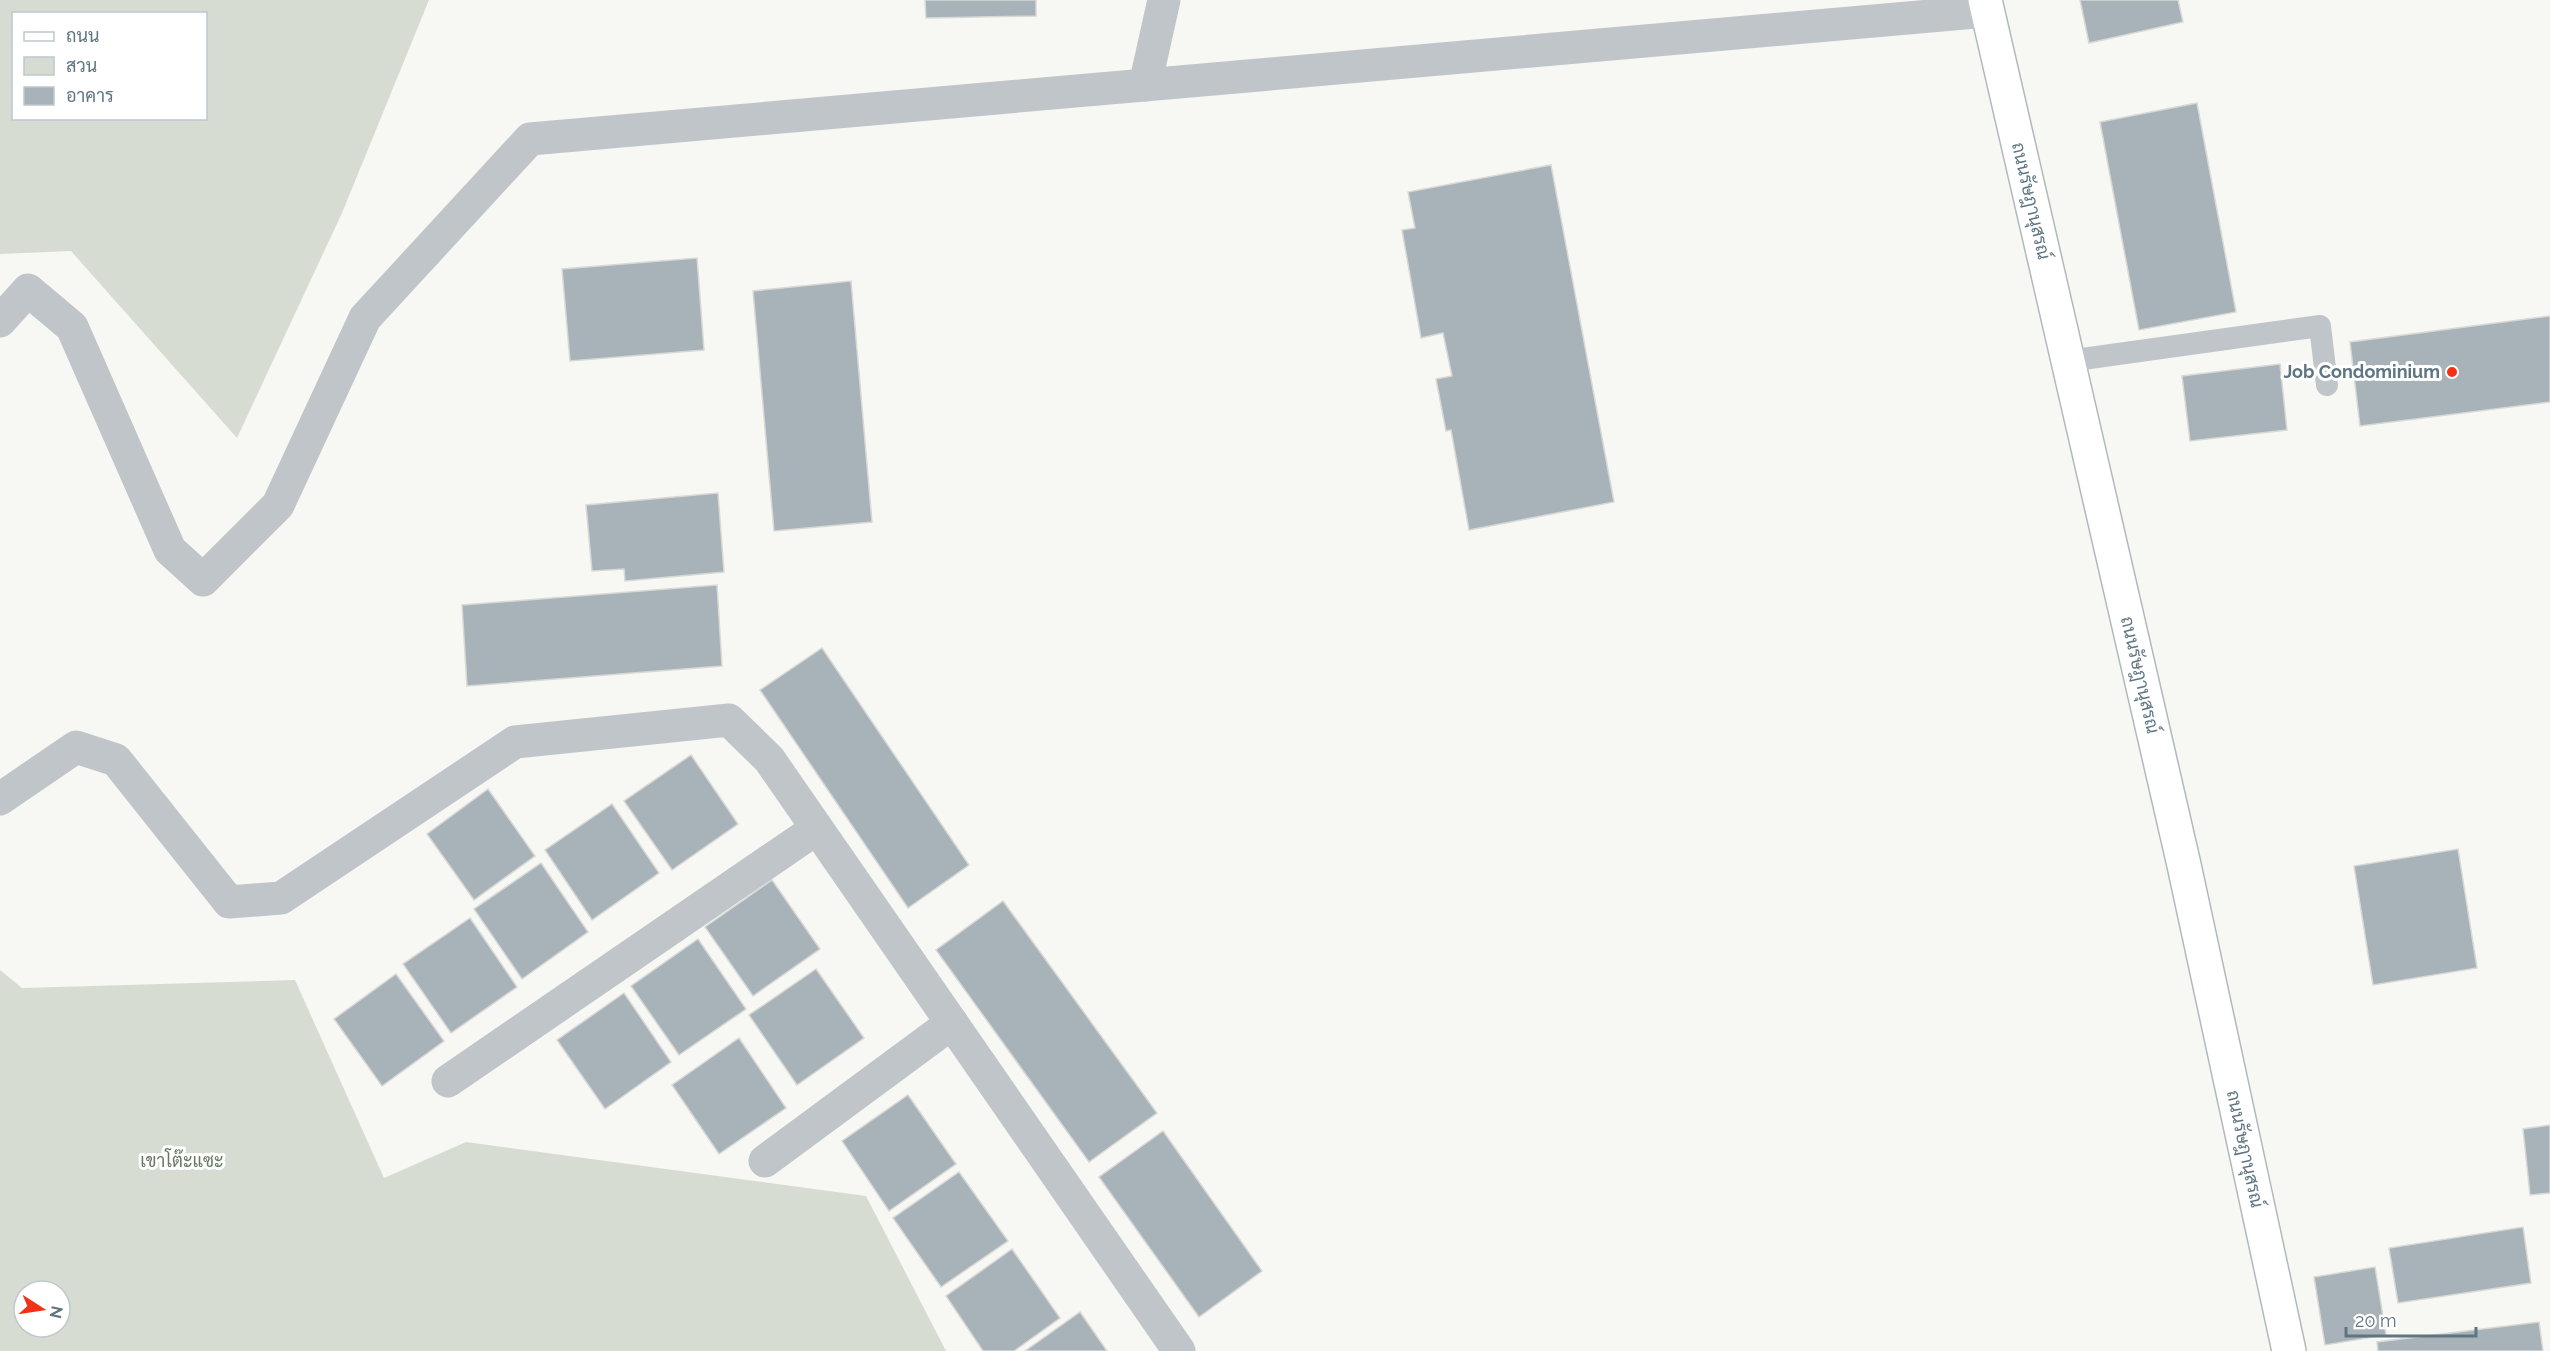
<svg xmlns="http://www.w3.org/2000/svg" width="2550" height="1351" font-family="Raleway,Sarabun,sans-serif">
  <style>
    .green { fill: #d7dcd2; fill-rule: evenodd }
    .building { fill: #a7b3b8; stroke: #d8d8d6; stroke-width: 1.5 }
    .lines { fill: none; stroke-linecap: round; stroke-linejoin: round }
    .secondary-casing { stroke: #b1b9bd; stroke-width: 36 }
    .lane { stroke: #bfc5c8; stroke-width: 22 }
    .street { stroke: #bfc5c8; stroke-width: 33 }
    .secondary { stroke: #fff; stroke-width: 33 }
    .poi-dot { fill: #f43116; stroke: #fff; stroke-width: 2 }
    .labels { text-anchor: middle; stroke-width: 6; stroke-linejoin: round; paint-order: stroke }
    .street-label { font-size: 18px; fill: #5f7681; stroke: #fff }
    .poi-label { font-size: 18px; font-weight: bold; fill: #5f7681; stroke: #fff; text-anchor: end }
    .park-label { font-size: 18px; fill: #66795e; stroke: #fff }
  </style>
  <rect width="100%" height="100%" fill="#f7f7f3"/>
  <g class="green">
    <path d="M 0,0 L 429,0 L 342,213 L 237,438 L 71,251 L 0,254 ZM 14,14 L 206,14 L 206,118 L 14,118 Z"/>
    <path d="M 0,970 L 22,988 L 295,980 L 384,1178 L 466,1142 L 866,1196 L 946,1351 L 0,1351 ZM 24,1291 L 60,1291 L 60,1327 L 24,1327 Z"/>
  </g>
  <g class="building">
    <polygon points="925,0 1036,0 1036,16 926,18"/>
    <polygon points="2080,0 2178,0 2183,22 2089,43"/>
    <polygon points="2197,103 2236,312 2139,330 2100,122"/>
    <polygon points="1551,165 1614,502 1469,530 1451,430 1446,431 1436,379 1452,376 1443,333 1421,338 1402,230 1415,228 1408,192"/>
    <polygon points="697,258 704,350 570,361 562,269"/>
    <polygon points="851,281 872,522 774,531 753,291"/>
    <polygon points="2550,316 2550,402 2360,426 2350,342"/>
    <polygon points="2280,364 2287,430 2190,441 2182,376"/>
    <polygon points="718,493 724,572 625,581 624,569 592,571 586,505"/>
    <polygon points="717,585 722,666 467,686 462,605"/>
    <polygon points="822,648 969,865 908,908 760,690"/>
    <polygon points="691,755 738,824 672,870 624,801"/>
    <polygon points="488,789 535,856 474,900 427,834"/>
    <polygon points="612,804 659,873 592,920 545,850"/>
    <polygon points="2458,849 2477,968 2373,985 2354,866"/>
    <polygon points="541,863 588,932 522,979 474,909"/>
    <polygon points="772,880 820,949 753,996 705,927"/>
    <polygon points="1003,901 1157,1113 1089,1162 936,950"/>
    <polygon points="470,918 517,987 451,1033 403,964"/>
    <polygon points="698,939 746,1009 679,1055 631,986"/>
    <polygon points="816,969 864,1038 797,1085 749,1015"/>
    <polygon points="396,974 444,1041 382,1086 334,1019"/>
    <polygon points="624,993 671,1062 605,1109 557,1040"/>
    <polygon points="739,1038 786,1108 719,1154 672,1085"/>
    <polygon points="908,1095 956,1164 889,1211 842,1141"/>
    <polygon points="2550,1125 2550,1193 2530,1195 2523,1129"/>
    <polygon points="1163,1131 1262,1271 1199,1317 1099,1177"/>
    <polygon points="959,1172 1008,1241 941,1287 893,1218"/>
    <polygon points="2523,1227 2531,1283 2398,1303 2389,1248"/>
    <polygon points="1012,1249 1060,1318 1014,1351 983,1351 946,1296"/>
    <polygon points="2375,1267 2386,1335 2325,1345 2314,1277"/>
    <polygon points="1080,1312 1107,1351 1025,1351"/>
    <polygon points="2539,1322 2543,1351 2378,1351 2377,1342"/>
  </g>
  <g class="lines">
    <g class="secondary-casing">
      <polyline id="secondary" points="1985,0 2184,865 2289,1351"/>
    </g>
    <polyline class="lane" points="2068,361 2320,326 2327,385"/>
    <g class="street">
      <polyline points="1145,85 1164,0"/>
      <polyline points="0,321 28,290 72,327 170,550 203,580 278,505 365,318 530,139 1987,11"/>
      <polyline points="0,799 76,747 116,760 229,902 281,898 515,742 729,720 769,759 1179,1351"/>
      <polyline points="448,1081 816,829"/>
      <polyline points="765,1161 952,1023"/>
    </g>
    <use href="#secondary" class="secondary"/>
  </g>
  <circle class="poi-dot" cx="2452" cy="372" r="6"/>
  <g class="labels">
    <g class="street-label">
      <text transform="translate(2031 201) rotate(77)" y="6">ถนนรัษฎานุสรณ์</text>
      <text transform="translate(2140 675) rotate(77)" y="6">ถนนรัษฎานุสรณ์</text>
      <text transform="translate(2245 1149) rotate(78)" y="6">ถนนรัษฎานุสรณ์</text>
    </g>
    <g class="poi-label">
      <text x="2440" y="378">Job Condominium</text>
    </g>
    <g class="park-label">
      <text x="182" y="1167">เขาโต๊ะแซะ</text>
    </g>
  </g>
  <rect x="12" y="12" width="195" height="108" fill="#ffffff" stroke="#bfc8cd" stroke-width="1.5"/>
  <rect x="24" y="32" width="30" height="9" fill="#ffffff" stroke="#bfc8cd" stroke-width="1.5"/>
  <text x="66" y="42" font-size="18" fill="#5f7681">ถนน</text>
  <rect x="24" y="57" width="30" height="18" fill="#d7dcd2" stroke="#bfc8cd" stroke-width="1.5"/>
  <text x="66" y="72" font-size="18" fill="#5f7681">สวน</text>
  <rect x="24" y="87" width="30" height="18" fill="#a7b3b8" stroke="#bfc8cd" stroke-width="1.5"/>
  <text x="66" y="102" font-size="18" fill="#5f7681">อาคาร</text>
  <g transform="translate(42 1309) rotate(102)"><circle r="28" fill="#ffffff" stroke="#bfc8cd" stroke-width="1.5"/>
  <path d="M0-4.5L10 22L0 15L-10 22Z" fill="#f43116"/>
  <text y="-9" font-size="16" font-weight="bold" text-anchor="middle" fill="#5f7681">N</text>
  </g>
  <path d="M2346 1327v9h130v-9" fill="none" stroke="#5f7681" stroke-width="3"/>
  <text x="2355" y="1327" font-size="18" fill="#5f7681" stroke="#ffffff" stroke-width="4.5" paint-order="stroke">20 m</text>
</svg>
